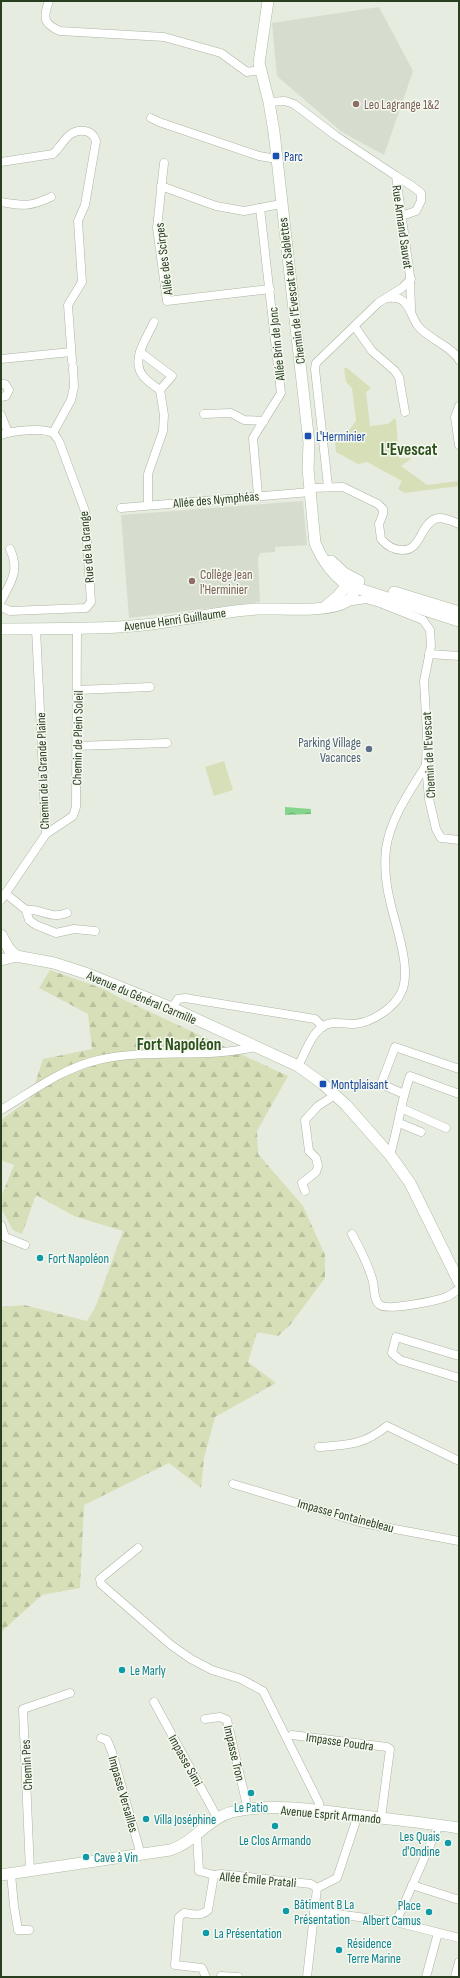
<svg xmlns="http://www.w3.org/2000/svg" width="460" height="1978" font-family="'Sofia Sans Condensed',sans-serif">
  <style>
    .built { fill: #d6dcce }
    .grass { fill: #d7dfb8 }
    .forest { fill: url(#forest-firs) }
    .water { fill: url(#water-waves) }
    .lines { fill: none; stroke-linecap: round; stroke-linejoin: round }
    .street-casing { stroke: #abb4a3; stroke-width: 9 }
    .secondary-casing { stroke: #acbca1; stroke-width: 12 }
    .street { stroke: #fff; stroke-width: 8 }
    .secondary { stroke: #fff; stroke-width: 11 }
    .education-dot { fill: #8d6e63; stroke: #f5f9f1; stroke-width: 1.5 }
    .transit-dot { fill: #1a4fb4; stroke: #f5f9f1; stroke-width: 1.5 }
    .service-dot { fill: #5c6f8a; stroke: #f5f9f1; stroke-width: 1.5 }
    .culture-dot { fill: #0f9aa8; stroke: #f5f9f1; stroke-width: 1.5 }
    .labels { text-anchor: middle; stroke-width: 3; stroke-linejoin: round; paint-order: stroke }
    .education-label { font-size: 13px; fill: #785e54; stroke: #f5f9f1; text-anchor: start }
    .transit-label { font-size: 13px; fill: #164399; stroke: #f5f9f1; text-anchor: start }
    .street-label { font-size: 13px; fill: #2a3e20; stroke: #f5f9f1 }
    .service-label { font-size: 13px; fill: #4e5e75; stroke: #f5f9f1; text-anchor: end }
    .culture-label { font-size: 13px; fill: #0d838f; stroke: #f5f9f1; text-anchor: start }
    .district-label { font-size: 17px; font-weight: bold; fill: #2c511a; stroke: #f5f9f1 }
  </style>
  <defs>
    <pattern id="forest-firs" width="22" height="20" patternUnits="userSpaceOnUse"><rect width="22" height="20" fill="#d7dfb8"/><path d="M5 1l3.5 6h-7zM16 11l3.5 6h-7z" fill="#b9c09e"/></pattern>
    <pattern id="water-waves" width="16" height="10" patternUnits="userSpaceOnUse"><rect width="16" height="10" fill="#84d58b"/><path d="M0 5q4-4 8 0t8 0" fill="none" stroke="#6cae71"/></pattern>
  </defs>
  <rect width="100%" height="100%" fill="#e7ece0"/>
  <g class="built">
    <polygon points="379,7 413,71 384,155 342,132 277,76 272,23"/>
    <polygon points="303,501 307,545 275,547 275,552 260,553 258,559 260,602 129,618 121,515"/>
  </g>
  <g class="grass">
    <polygon points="344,368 347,368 371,388 366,392 370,426 388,424 395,418 396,420 399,458 412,458 401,466 427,485 459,481 459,486 405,493 398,489 402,481 367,462 358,464 336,452 335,442 340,442 356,421 352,388 346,382"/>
    <polygon points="224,761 233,790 214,796 205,767"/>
  </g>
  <polygon class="forest" points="50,970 104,989 120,998 288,1076 257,1131 258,1154 303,1206 325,1255 325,1278 290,1325 278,1336 257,1332 248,1362 276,1383 215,1417 204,1458 201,1488 169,1463 84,1505 80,1588 42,1595 1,1632 1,1307 24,1305 87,1321 95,1308 123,1231 74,1216 36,1195 22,1234 13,1230 1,1208 1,1197 14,1165 1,1160 1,1120 30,1099 43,1059 92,1049 88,1014 39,988"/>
  <polygon class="water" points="285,807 311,809 311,814 285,815"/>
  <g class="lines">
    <g class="street-casing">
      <g id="street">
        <path d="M 49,1 C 43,17 43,24 60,31 L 164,37 L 221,53 L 247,72 L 260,70"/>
        <polyline points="269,102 285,101 294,104 336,136 396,176 410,276 411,310"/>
        <polyline points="151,118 159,122 259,156 277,159"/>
        <path d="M 1,162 L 53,154 C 63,145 68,128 85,131 C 91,132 94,135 96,141 L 85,205 L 78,221 L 82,282 L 68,305 L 72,361"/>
        <polyline points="164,163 157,228 167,301 270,289"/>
        <polyline points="396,176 412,186 421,193 421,201 416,211 402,216"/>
        <polyline points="161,186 216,206 244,211 281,204"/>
        <path d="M 1,202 C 23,206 30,207 51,197"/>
        <path d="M 389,298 C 410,296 409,314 418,326 C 427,338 453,347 459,360"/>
        <path d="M 154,322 C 147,338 130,360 143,376 C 147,381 154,386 160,390"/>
        <polyline points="355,327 372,351 395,371 399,377 405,412"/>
        <polyline points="140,352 172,376 160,390"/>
        <polyline points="1,359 71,352"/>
        <polyline points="1,384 5,384 9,390 6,396 1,397"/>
        <polyline points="459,406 455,417 459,445"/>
        <polyline points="204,414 231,413 244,420 264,421"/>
        <polyline points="1,415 8,432"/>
        <polyline points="53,433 71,400 74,387 73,367"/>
        <path d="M 1,435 C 11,431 43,427 53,433 C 55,435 57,438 59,441 L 85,511 L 91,602 L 86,608 L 10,611 L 1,607"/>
        <polyline points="328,486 315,369 316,363 378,303 402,288 411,279"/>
        <path d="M 310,488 L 343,487 L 378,504 L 383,509 L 383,514 L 379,524 L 381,539 C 387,546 393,550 402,550 C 421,551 420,525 435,519 C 442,516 452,521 459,524"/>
        <polyline points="258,495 253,438 281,393 260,208"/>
        <polyline points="148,505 148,474 163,431 164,415 160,390"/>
        <polyline points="121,508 311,492"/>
        <path d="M 1,601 C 11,582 20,571 10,549"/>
        <polyline points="346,602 366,599 380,603 423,620 430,630 431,646 424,681 427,734 426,765 429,799 436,829 441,838 459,840"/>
        <polyline points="429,654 459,656"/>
        <polyline points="78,690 150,687"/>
        <polyline points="76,746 167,743"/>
        <polyline points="46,834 73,816 76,807 77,628"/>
        <polyline points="5,893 26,910 29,920 36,925 56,933 74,929 95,931"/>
        <polyline points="1,900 46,834 36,629"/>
        <path d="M 26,910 C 43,908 48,920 67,913"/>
        <polyline points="172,1008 178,999 185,998 315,1019 323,1027"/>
        <path d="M 298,1066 C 305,1054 310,1036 322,1027 C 331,1020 344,1024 354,1024 C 371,1023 394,1008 401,993 C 413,970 395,925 390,901 C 386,884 384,866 386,849 C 390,819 410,791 426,765"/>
        <polyline points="404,1094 381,1084 395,1047 459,1069"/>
        <polyline points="401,1108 446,1128"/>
        <path d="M 1,1110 C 33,1091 61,1069 98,1060 C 150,1048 205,1059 256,1047"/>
        <polyline points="399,1123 421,1132"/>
        <path d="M 390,1155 C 398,1128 401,1101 410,1076 L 459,1094"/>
        <polyline points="305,1191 302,1183 316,1172 318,1166 316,1158 309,1151 305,1120 318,1106 335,1095"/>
        <polyline points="1,1225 5,1237 25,1245"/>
        <path d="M 352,1234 C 360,1249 369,1265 373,1282 C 375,1290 373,1300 380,1305 C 387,1311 436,1301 446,1297 C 451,1296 455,1291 459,1289"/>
        <polyline points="459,1356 396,1337 392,1353 400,1360 459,1378"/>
        <path d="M 319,1447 C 348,1445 364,1445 387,1426 L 459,1461"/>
        <polyline points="233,1484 363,1523 459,1541"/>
        <polyline points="138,1548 100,1579 101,1584 171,1645 191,1659 212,1670 241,1679 263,1691 319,1803 319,1810"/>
        <polyline points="154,1702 218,1819"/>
        <polyline points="205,1719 220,1717 227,1720 248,1810"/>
        <polyline points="292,1735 387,1747 390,1749 381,1818"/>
        <polyline points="101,1738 107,1740 112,1752 141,1855"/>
        <polyline points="197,1835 199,1871 214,1875"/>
        <polyline points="30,1871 23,1709 70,1693"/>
        <polyline points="11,1874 14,1906 18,1930 29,1930"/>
        <polyline points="412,1885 459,1900"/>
        <polyline points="317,1888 337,1878 358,1815"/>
        <polyline points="314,1911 396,1922 459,1938"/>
        <polyline points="396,1922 439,1825"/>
        <path d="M 206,1977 L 202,1968 L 175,1965 L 179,1917 L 184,1913 C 193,1914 201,1917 208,1910 L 214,1875 L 221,1874 L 311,1884 L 317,1888 L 307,1977"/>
        <polyline points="221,1977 221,1976 238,1977"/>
        <polyline points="426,1977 438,1933"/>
        <polyline points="455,1977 459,1962"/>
      </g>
    </g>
    <g class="secondary-casing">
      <g id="secondary">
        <path d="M 268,1 L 259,63 L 269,102 L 274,132 L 309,443 L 308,469 L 315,543 C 322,560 332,574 347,585 L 459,621"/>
        <polyline points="331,561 344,573 359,581"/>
        <polyline points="394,592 459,612"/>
        <polyline points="326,606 338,596 347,585 354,584"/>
        <path d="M 1,629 C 48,628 97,630 144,625 C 182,621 220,611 258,609 C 279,608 329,613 346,602 C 354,597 358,587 353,579"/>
        <polyline points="1,935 9,949 16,956 54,963 88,974 172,1008 298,1066 323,1084 346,1105 390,1155 410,1183 459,1282"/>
        <polyline points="1,960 16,956"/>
        <path d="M 1,1875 L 170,1850 C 194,1843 208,1818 232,1812 C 274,1802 323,1811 365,1816 C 396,1820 428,1823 459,1828"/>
      </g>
    </g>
    <use href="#street" class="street"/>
    <use href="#secondary" class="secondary"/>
  </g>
  <g class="education-dot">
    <circle cx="356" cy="104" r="4"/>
    <circle cx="192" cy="581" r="4"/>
  </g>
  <g class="transit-dot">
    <rect x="272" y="152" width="8" height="8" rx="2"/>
    <rect x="304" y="432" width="8" height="8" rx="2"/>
    <rect x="319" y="1080" width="8" height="8" rx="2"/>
  </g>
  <circle class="service-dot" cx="369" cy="749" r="4"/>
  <g class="culture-dot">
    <circle cx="40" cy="1258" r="4"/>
    <circle cx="122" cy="1670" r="4"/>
    <circle cx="251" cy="1793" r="4"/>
    <circle cx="146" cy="1819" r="4"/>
    <circle cx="275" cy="1826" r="4"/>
    <circle cx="448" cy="1843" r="4"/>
    <circle cx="86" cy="1857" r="4"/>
    <circle cx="286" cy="1911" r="4"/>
    <circle cx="429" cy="1912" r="4"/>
    <circle cx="206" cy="1933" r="4"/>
    <circle cx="339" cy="1950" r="4"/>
  </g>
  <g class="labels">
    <g class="education-label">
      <text x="364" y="109">Leo Lagrange 1&amp;2</text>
      <text x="200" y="579">Collège Jean<tspan x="200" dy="15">l'Herminier</tspan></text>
    </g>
    <g class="transit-label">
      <text x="284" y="161">Parc</text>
      <text x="316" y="441">L'Herminier</text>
      <text x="331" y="1089">Montplaisant</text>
    </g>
    <g class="street-label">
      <text transform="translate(403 227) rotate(82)" y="5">Rue Armand Sauvat</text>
      <text transform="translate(163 259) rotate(-97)" y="5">Allée des Scirpes</text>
      <text transform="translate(291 291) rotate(-97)" y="5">Chemin de l'Evescat aux Sablettes</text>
      <text transform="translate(276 344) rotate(-96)" y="5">Allée Brin de Jonc</text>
      <text transform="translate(216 499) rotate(-5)" y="5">Allée des Nymphéas</text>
      <text transform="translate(86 547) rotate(-95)" y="5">Rue de la Grange</text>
      <text transform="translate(175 619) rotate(-8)" y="5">Avenue Henri Guillaume</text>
      <text transform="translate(77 738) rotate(-89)" y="5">Chemin de Plein Soleil</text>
      <text transform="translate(428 755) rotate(-93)" y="5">Chemin de l'Evescat</text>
      <text transform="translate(42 771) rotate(-92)" y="5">Chemin de la Grande Plaine</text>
      <text transform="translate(142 997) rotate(23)" y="5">Avenue du Général Carmille</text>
      <text transform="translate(346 1515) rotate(15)" y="5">Impasse Fontainebleau</text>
      <text transform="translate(340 1741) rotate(8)" y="5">Impasse Poudra</text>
      <text transform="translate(235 1753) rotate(77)" y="5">Impasse Tron</text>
      <text transform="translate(186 1760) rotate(61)" y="5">Impasse Simi</text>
      <text transform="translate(26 1765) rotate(-93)" y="5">Chemin Pes</text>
      <text transform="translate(124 1794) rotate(74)" y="5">Impasse Versailles</text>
      <text transform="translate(331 1814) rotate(5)" y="5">Avenue Esprit Armando</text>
      <text transform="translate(258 1879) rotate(5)" y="5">Allée Émile Pratali</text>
    </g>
    <g class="service-label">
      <text x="361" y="747">Parking Village<tspan x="361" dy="15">Vacances</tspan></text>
    </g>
    <g class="culture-label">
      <text x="48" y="1263">Fort Napoléon</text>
      <text x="130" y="1675">Le Marly</text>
      <text x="251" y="1812" text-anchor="middle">Le Patio</text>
      <text x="154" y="1824">Villa Joséphine</text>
      <text x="440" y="1841" text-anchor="end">Les Quais<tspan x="440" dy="15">d'Ondine</tspan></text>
      <text x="275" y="1845" text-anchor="middle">Le Clos Armando</text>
      <text x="94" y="1862">Cave à Vin</text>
      <text x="294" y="1909">Bâtiment B La<tspan x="294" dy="15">Présentation</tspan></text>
      <text x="421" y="1910" text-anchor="end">Place<tspan x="421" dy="15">Albert Camus</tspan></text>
      <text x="214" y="1938">La Présentation</text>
      <text x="347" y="1948">Résidence<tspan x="347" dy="15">Terre Marine</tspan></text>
    </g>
    <g class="district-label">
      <text x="409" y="455">L'Evescat</text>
      <text x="179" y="1050">Fort Napoléon</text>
    </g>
  </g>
  <rect width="460" height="1978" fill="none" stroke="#2a3e20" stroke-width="4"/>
</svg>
